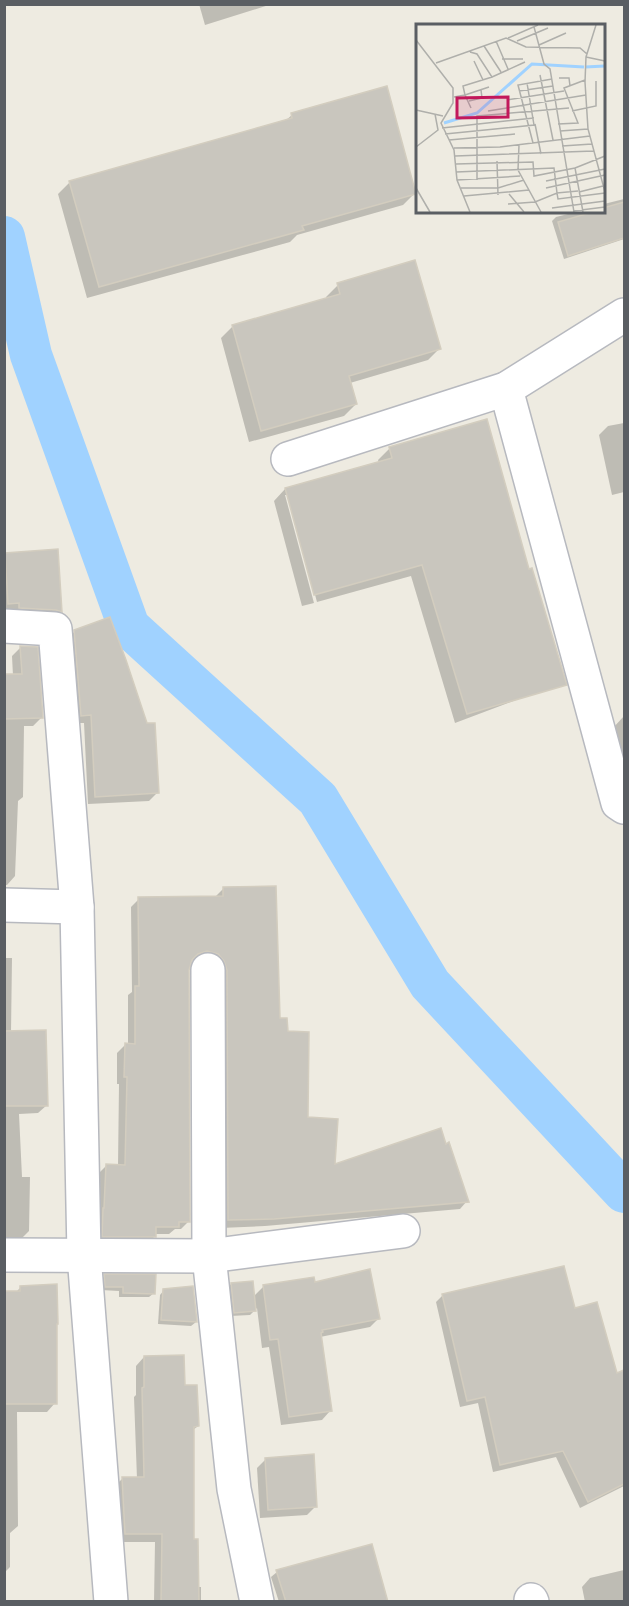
<svg xmlns="http://www.w3.org/2000/svg" width="629" height="1606" font-family="'Roboto Condensed',sans-serif">
  <style>
    .shadow { fill: #0003 }
    .lines { fill: none; stroke-linecap: round; stroke-linejoin: round }
    .canal { stroke: #a0d2ff; stroke-width: 42 }
    .building { fill: #c9c6be; stroke: #d3cdbf; stroke-width: 1.5 }
    .minor-casing { stroke: #b7b9bf; stroke-width: 36 }
    .minor { stroke: #fff; stroke-width: 33 }
    .inset-river { fill: none; stroke: #a0d2ff; stroke-width: 3 }
    .inset-road { fill: none; stroke: #afafab; stroke-width: 1.5 }
    .view { fill: #c2185b; fill-opacity: 0.15; stroke: #c2185b; stroke-width: 3 }
    .inset-edge { fill: none; stroke: #5a5e63; stroke-width: 3 }
  </style>
  <rect width="100%" height="100%" fill="#eeebe1"/>
  <g class="shadow">
    <polygon points="199,4 272,4 205,25"/>
    <polygon points="292,115 415,193 403,205 297,235 290,242 87,298 58,194 70,182 285,121"/>
    <polygon points="624,199 624,239 564,259 552,221 556,217 576,212 604,212 604,204"/>
    <polygon points="338,285 440,348 428,360 350,383 356,404 344,416 249,442 221,338 233,326 327,300 326,297"/>
    <polygon points="624,423 624,492 612,495 599,435 608,426"/>
    <polygon points="390,448 550,687 455,723 411,576 317,602 288,495 285,495 314,603 302,606 274,501 285,489 379,463 378,460"/>
    <polygon points="57,551 60,611 52,620 4,611 4,554"/>
    <polygon points="75,631 157,793 149,801 88,804 84,723 73,723 67,640"/>
    <polygon points="21,647 42,717 33,726 24,726 23,797 18,801 15,876 7,885 4,885 4,676 13,676 12,656"/>
    <polygon points="624,716 624,763 613,728"/>
    <polygon points="224,888 279,1019 286,1033 306,1119 333,1166 467,1201 460,1209 265,1226 220,1228 199,959 190,961 188,970 189,1221 181,1229 175,1229 169,1234 155,1234 155,1236 147,1244 95,1244 99,1173 107,1165 118,1166 119,1084 117,1084 117,1053 125,1045 128,1045 128,995 132,992 131,907 139,899 216,896"/>
    <polygon points="4,958 12,958 11,1033 47,1105 38,1113 19,1114 22,1177 30,1177 29,1231 21,1239 4,1239"/>
    <polygon points="105,1276 154,1293 149,1297 119,1297 119,1291 101,1290 101,1280"/>
    <polygon points="314,1283 379,1318 370,1327 320,1337 330,1411 322,1420 281,1425 269,1347 262,1348 257,1308 250,1315 230,1316 227,1289 231,1284 253,1297 264,1286"/>
    <polygon points="21,1287 55,1403 47,1412 17,1412 18,1526 10,1533 10,1567 4,1573 4,1293 15,1293"/>
    <polygon points="164,1290 196,1322 191,1326 158,1324 160,1295"/>
    <polygon points="443,1295 574,1310 616,1375 624,1372 624,1486 580,1508 556,1457 493,1472 478,1403 460,1407 436,1302"/>
    <polygon points="144,1357 183,1387 198,1426 193,1430 192,1540 198,1587 201,1587 201,1602 154,1602 155,1542 117,1542 114,1487 122,1479 137,1479 134,1397 136,1395 136,1366"/>
    <polygon points="266,1459 315,1507 307,1515 260,1518 257,1468"/>
    <polygon points="624,1570 624,1602 585,1602 582,1587 590,1578"/>
    <polygon points="277,1572 387,1602 279,1602 271,1577"/>
  </g>
  <g class="lines">
    <polyline class="canal" points="4,237 31,355 129,627 318,799 430,984 624,1192"/>
  </g>
  <g class="building">
    <polygon points="387,86 416,194 302,226 304,230 99,287 69,181 292,118 291,113"/>
    <polygon points="624,202 624,238 568,256 558,222 593,212 603,212 603,208"/>
    <polygon points="415,260 441,349 349,376 357,404 261,431 232,325 340,294 337,283"/>
    <polygon points="487,419 529,569 532,568 567,685 467,714 422,565 314,595 285,488 392,458 389,447"/>
    <polygon points="58,549 62,612 56,610 19,608 19,603 8,604 5,553"/>
    <polygon points="110,617 126,660 147,723 155,723 159,793 95,797 91,715 81,716 74,630"/>
    <polygon points="20,646 38,647 43,718 4,719 4,674 22,674"/>
    <polygon points="276,886 280,1018 287,1018 288,1031 309,1032 308,1117 338,1119 335,1164 441,1128 446,1144 449,1142 469,1202 274,1219 228,1220 227,970 224,961 218,954 207,951 198,954 192,960 189,970 190,1222 179,1222 179,1227 156,1227 156,1237 102,1237 103,1208 104,1208 106,1164 125,1165 127,1077 124,1077 125,1043 135,1044 135,986 139,986 138,897 223,896 223,887"/>
    <polygon points="46,1030 48,1106 4,1106 4,1031"/>
    <polygon points="564,1266 575,1308 597,1302 617,1373 624,1370 624,1484 588,1502 563,1451 500,1465 485,1397 467,1401 442,1294"/>
    <polygon points="370,1269 380,1319 322,1330 323,1332 321,1333 332,1411 289,1417 278,1339 270,1340 263,1285 314,1277 315,1282"/>
    <polygon points="104,1274 156,1274 155,1294 123,1293 123,1287 105,1287"/>
    <polygon points="253,1281 256,1311 234,1313 231,1283"/>
    <polygon points="57,1284 58,1324 57,1324 57,1404 4,1404 4,1291 20,1291 20,1286"/>
    <polygon points="193,1286 197,1322 161,1320 163,1289"/>
    <polygon points="184,1355 185,1385 197,1385 199,1426 194,1427 194,1539 198,1539 199,1602 161,1602 162,1534 125,1534 122,1477 144,1477 142,1388 144,1387 144,1356"/>
    <polygon points="314,1454 317,1507 268,1510 265,1458"/>
    <polygon points="372,1544 388,1602 286,1602 276,1570"/>
  </g>
  <g class="lines">
    <g class="minor-casing">
      <g id="minor">
        <polyline points="506,389 618,803 624,807"/>
        <polyline points="288,459 506,389 624,315"/>
        <polyline points="4,626 55,629 77,907 84,1255 111,1602"/>
        <polyline points="4,905 77,907"/>
        <polyline points="208,970 209,1256 234,1489 257,1602"/>
        <polyline points="4,1255 209,1256 403,1231"/>
        <polyline points="531,1600 532,1602"/>
      </g>
    </g>
    <use href="#minor" class="minor"/>
  </g>
  <g transform="translate(416 24)">
    <rect width="189" height="189" fill="#eeebe1"/>
    <path class="inset-river" d="M 169,43 L 189,42M 28,99 L 61,89 L 116,40 L 168,43"/>
    <path class="inset-road" d="M 180,1 L 170,33 L 169,58 L 172,105 L 189,168M 118,3 L 128,40 L 134,45 L 158,188M 92,14 L 122,1M 0,16 L 37,64 L 37,79 L 25,99 L 38,126 L 41,156 L 54,188M 80,17 L 92,45M 101,17 L 132,4M 123,21 L 150,9M 68,22 L 85,48M 170,33 L 189,37M 86,35 L 107,35M 58,37 L 67,56M 20,39 L 90,14 L 110,23 L 164,24 L 171,30M 124,51 L 137,116M 76,53 L 109,38M 143,54 L 153,54 L 154,62M 103,67 L 137,62M 38,73 L 49,71 L 47,62 L 76,53 L 61,30 L 54,28M 91,76 L 148,67M 53,77 L 66,74 L 65,66M 55,84 L 49,71 L 73,63M 0,86 L 27,92M 72,87 L 170,71M 156,87 L 180,82 L 180,57M 119,100 L 125,130M 142,100 L 162,99 L 148,64 L 169,56M 26,104 L 118,94M 144,107 L 172,105M 29,110 L 118,101 L 111,59M 33,116 L 99,110M 117,119 L 102,61 L 136,55M 103,121 L 102,146 L 125,188M 146,122 L 176,120M 0,123 L 22,106 L 19,90M 38,124 L 84,123 L 174,112M 39,132 L 178,127M 81,137 L 82,171M 40,140 L 117,138 L 118,152 L 159,144M 40,148 L 138,144 L 141,169 L 162,167M 41,156 L 104,152M 61,156 L 61,92 L 153,84M 130,157 L 189,145M 0,164 L 14,188M 45,164 L 82,164 L 108,156M 130,164 L 189,151M 163,168 L 187,162M 93,170 L 108,188M 48,172 L 113,166M 92,180 L 119,178 L 141,169 L 142,175 L 189,169M 136,184 L 189,177M 157,187 L 189,183M 167,188 L 159,144 L 189,132"/>
    <path class="view" d="M 92,73 L 92,93 L 41,94 L 41,74 Z"/>
    <rect width="189" height="189" class="inset-edge"/>
  </g>
  <rect width="629" height="1606" fill="none" stroke="#5a5e63" stroke-width="12"/>
</svg>
